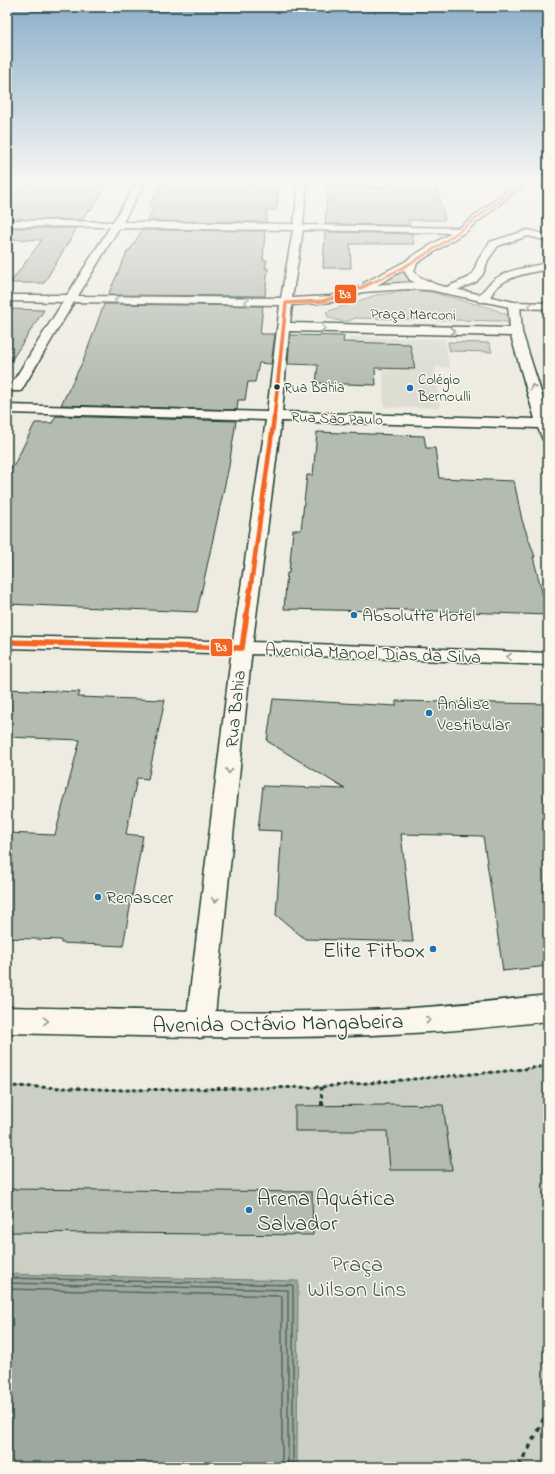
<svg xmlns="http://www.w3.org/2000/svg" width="555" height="1474" font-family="'Indie Flower',sans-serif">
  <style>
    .built { fill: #ddddd2 }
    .green { fill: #cbcfc4; stroke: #75867c }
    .water { fill: #9fa89f; stroke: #6c7d74 }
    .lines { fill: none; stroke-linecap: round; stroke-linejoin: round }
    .shore { stroke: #52685f; stroke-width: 1.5 }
    .building { fill: #b4bbb0; stroke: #1f3d34 }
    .minor-casing { stroke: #1f3d34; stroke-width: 3 }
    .major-casing { stroke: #1f3d34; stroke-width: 3 }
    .path-far1 { stroke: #1f3d34; stroke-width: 3; stroke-dasharray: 3.5 3.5; stroke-linecap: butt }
    .path { stroke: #1f3d34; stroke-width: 4; stroke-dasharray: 5 5; stroke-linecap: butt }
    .minor { fill: #fbf7ec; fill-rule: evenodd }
    .major { fill: #fbf7ec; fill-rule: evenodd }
    .bus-1-far3-casing { stroke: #fbf7ec; stroke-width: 4 }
    .bus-1-far2-casing { stroke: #fbf7ec; stroke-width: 5 }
    .bus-1-far1-casing { stroke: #fbf7ec; stroke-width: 6 }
    .bus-1-casing { stroke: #fbf7ec; stroke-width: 8 }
    .bus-1-far3 { stroke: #f26522; stroke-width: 2.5 }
    .bus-1-far2 { stroke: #f26522; stroke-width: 3.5 }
    .bus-1-far1 { stroke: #f26522; stroke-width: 4.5 }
    .bus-1 { stroke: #f26522; stroke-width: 5.5 }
    .oneway { stroke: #8d9a90 }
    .bus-dot { fill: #1f3d34; stroke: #fbf7ec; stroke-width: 1.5 }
    .poi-dot { fill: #1f6fb2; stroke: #fbf7ec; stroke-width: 1.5 }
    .labels { text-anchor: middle; stroke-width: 3; stroke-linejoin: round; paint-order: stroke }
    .far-bus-label { font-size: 14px; fill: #1f3d34; stroke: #fbf7ec; text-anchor: start }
    .far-street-label { font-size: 15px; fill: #1f3d34; stroke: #fbf7ec }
    .far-poi-label { font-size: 15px; fill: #1f3d34; stroke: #fbf7ec; text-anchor: start }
    .poi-label { font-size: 18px; fill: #1f3d34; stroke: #fbf7ec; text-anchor: start }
    .street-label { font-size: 18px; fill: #1f3d34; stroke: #fbf7ec }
    .near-poi-label { font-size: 22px; fill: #1f3d34; stroke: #fbf7ec; text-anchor: end }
    .near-street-label { font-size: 22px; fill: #1f3d34; stroke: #fbf7ec }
    .near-park-label { font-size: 22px; fill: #415a51; stroke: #fbf7ec }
    .line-badge { stroke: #fbf7ec; stroke-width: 1.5 }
    .badge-label { font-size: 11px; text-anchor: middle; font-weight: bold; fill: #fff }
  </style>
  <rect width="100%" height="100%" fill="#eeece1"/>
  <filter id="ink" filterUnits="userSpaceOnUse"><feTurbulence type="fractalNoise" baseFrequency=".025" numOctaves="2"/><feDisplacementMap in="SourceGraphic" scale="8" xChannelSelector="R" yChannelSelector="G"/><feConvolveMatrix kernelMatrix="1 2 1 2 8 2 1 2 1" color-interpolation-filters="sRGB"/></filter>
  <g filter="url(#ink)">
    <polygon class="built" points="349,337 445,339 450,368 435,367 440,408 384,407 383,370 348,369"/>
    <g class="green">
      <polygon points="402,271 412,283 373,286"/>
      <path d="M 416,290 L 434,293 L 491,308 L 507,315 L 511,321 L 509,323 L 502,321 L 355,318 C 345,324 338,321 328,317 L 326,312 L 376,295 Z"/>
      <polygon points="448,342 489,343 492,352 450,351"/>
      <polygon points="548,1066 548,1467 7,1467 7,1086 126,1090 321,1087 507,1071"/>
    </g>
    <polygon class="water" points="7,1274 298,1281 297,1467 7,1467"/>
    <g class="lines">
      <g class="shore">
        <polyline points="7,1278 293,1285 293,1467"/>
        <polyline points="7,1283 288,1290 288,1467"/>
        <polyline points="7,1289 282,1296 282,1467"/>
      </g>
    </g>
    <g class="building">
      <polygon points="29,180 110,180 91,210 87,211 82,220 7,219 7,192 19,192"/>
      <polygon points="164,180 280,180 276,210 267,210 266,222 147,221 154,208 149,205"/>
      <polygon points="391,180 435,180 445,220 408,220 410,225 325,224 328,186 385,188 389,186"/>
      <polygon points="7,228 77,228 44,283 10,283 42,240 7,239"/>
      <polygon points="142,230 265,231 263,260 267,260 265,268 268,268 265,296 108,295 128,250 130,250"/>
      <polygon points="325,232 412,234 414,244 350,244 351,268 323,268"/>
      <polygon points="104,304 263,306 260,334 275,334 271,364 259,363 255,382 248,382 245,400 238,400 237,410 61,405 84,359"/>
      <polygon points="7,309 44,310 7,367"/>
      <polygon points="290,335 344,336 343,342 410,344 415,369 375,368 376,385 316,383 318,365 288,364"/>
      <polygon points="56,416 236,421 229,466 197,612 7,604 7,467 13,467 35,423 52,423"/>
      <polygon points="317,432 424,436 426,448 435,448 439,478 514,481 522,520 535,557 533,557 548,615 378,609 378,611 284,609 287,573 289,573 293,530 301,530 307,475 313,475"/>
      <polygon points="7,689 80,692 78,697 165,700 148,779 137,778 126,834 143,836 123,946 61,943 61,940 7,938 7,833 55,835 80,740 7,737"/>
      <polygon points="273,699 396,706 396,701 548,704 548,966 503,971 483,836 401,834 413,942 305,939 276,915 282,831 258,830 263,786 345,789 267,741"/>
      <polygon points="385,1104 443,1105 452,1170 390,1170 387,1131 295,1131 295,1106 385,1105"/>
      <polygon points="7,1189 312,1192 313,1235 7,1232"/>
    </g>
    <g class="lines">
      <g class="minor-casing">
        <g id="minor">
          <path d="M 138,180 L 146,180 L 123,222 L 294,224 L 299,180 L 307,180 L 303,225 L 465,228 L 467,230 L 465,232 L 462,233 L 303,230 L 292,298 L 331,296 L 363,286 L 364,283 L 412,258 L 417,261 L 416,263 L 377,285 C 388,284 428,279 435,287 L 429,290 L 408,289 L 363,292 L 332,302 L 292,305 L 290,323 L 510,328 L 508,305 L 510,303 L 518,303 L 520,305 L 522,332 L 548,414 L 548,441 L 543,440 L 538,428 L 281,421 L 252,648 L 214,1025 L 210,1034 L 200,1038 L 190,1034 L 186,1025 L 232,648 L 266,420 L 7,413 L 7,405 L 267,412 L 280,305 L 74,302 L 21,391 L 11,391 L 9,388 L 63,302 L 7,301 L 7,295 L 67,295 L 110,227 L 7,226 L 7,220 L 113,222 ZM 119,228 L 293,230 L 281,298 L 78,296 ZM 289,331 L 511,336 L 535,419 L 282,412 Z"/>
          <polygon points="332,180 390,180 388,185 385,186 329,185 328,183"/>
          <polygon points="528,230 548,235 548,241 528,236 498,246 488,260 483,274 476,282 450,293 442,293 440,291 442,289 468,278 473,273 478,260 490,242"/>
          <path d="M 548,263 L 548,269 C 530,273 508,275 495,289 C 492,293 490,298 487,302 L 479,302 L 477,300 C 495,269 516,270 548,263 Z"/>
        </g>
      </g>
      <g class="major-casing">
        <g id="major">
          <polygon points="521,180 530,180 465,232 417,263 414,271 418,276 437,285 514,302 548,303 548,309 514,308 430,290 410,280 404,271 408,259 459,228"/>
          <polygon points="7,636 288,643 548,653 548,665 288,655 7,648"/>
          <path d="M 548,995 L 548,1021 C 503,1026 458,1031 412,1033 C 277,1041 142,1036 7,1033 L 7,1007 C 142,1010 277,1015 412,1008 C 458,1005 503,1000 548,995 Z"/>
        </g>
      </g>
      <g class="path-far1">
        <polyline points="7,1086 126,1090 321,1087 507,1071 548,1066"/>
        <polyline points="321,1087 322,1103"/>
      </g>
      <g class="path">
        <polyline points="322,1102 322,1106"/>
        <polyline points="519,1467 548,1411"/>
      </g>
      <use href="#minor" class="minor"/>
      <use href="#major" class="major"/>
      <g class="bus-1-far3-casing">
        <path id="bus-1-far3" d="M 369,284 C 427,260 477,218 526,180"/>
      </g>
      <g class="bus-1-far2-casing">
        <polyline id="bus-1-far2" points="274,419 286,303 323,301 350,293 371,283"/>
      </g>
      <g class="bus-1-far1-casing">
        <polyline id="bus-1-far1" points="250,592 274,418"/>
      </g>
      <g class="bus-1-casing">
        <polyline id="bus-1" points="7,642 242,648 250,591"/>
      </g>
      <use href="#bus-1-far3" class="bus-1-far3"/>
      <use href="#bus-1-far2" class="bus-1-far2"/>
      <use href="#bus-1-far1" class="bus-1-far1"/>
      <use href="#bus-1" class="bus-1"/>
    </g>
    <defs><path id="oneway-chevron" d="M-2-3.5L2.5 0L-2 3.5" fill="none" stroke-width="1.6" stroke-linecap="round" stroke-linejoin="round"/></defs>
    <g class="oneway">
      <use href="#oneway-chevron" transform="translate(117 300) rotate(-179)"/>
      <use href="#oneway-chevron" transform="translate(247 302) rotate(-179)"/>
      <use href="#oneway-chevron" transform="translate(531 306) rotate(-178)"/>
      <use href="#oneway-chevron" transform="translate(323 328) rotate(1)"/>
      <use href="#oneway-chevron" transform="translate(453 331) rotate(1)"/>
      <use href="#oneway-chevron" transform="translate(533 387) rotate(-107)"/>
      <use href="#oneway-chevron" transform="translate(509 657) rotate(-178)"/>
      <use href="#oneway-chevron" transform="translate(229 771) rotate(96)"/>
      <use href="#oneway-chevron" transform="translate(215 900) rotate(96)"/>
      <use href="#oneway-chevron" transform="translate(428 1020) rotate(-3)"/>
      <use href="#oneway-chevron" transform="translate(46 1021) rotate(1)"/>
    </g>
  </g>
  <linearGradient id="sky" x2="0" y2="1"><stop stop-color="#8bafcb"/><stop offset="0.47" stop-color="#f7f6f2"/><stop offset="1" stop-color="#f7f6f2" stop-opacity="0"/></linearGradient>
  <rect width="555" height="386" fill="url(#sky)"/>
  <circle class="bus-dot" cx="277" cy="387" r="3.5"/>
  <g class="poi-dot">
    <circle cx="410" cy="388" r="4"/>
    <circle cx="354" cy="615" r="4"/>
    <circle cx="429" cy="713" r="4"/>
    <circle cx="98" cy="897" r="4"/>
    <circle cx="433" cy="949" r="4"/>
    <circle cx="249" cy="1210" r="4"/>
  </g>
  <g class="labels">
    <g class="far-bus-label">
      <text x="284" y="392">Rua Bahia</text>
    </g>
    <g class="far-street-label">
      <text transform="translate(413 314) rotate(1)" y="5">Praça Marconi</text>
      <text transform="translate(337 418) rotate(2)" y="5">Rua São Paulo</text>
    </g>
    <g class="far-poi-label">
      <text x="418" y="384">Colégio<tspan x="418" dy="17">Bernoulli</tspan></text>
    </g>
    <g class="poi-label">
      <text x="362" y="621">Absolutte Hotel</text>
      <text x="437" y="709">Análise<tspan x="437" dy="21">Vestibular</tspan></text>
      <text x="106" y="903">Renascer</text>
    </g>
    <g class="street-label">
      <text transform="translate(373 653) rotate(2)" y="6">Avenida Manoel Dias da Silva</text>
      <text transform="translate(235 709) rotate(-84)" y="6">Rua Bahia</text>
    </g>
    <g class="near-poi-label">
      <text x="425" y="957">Elite Fitbox</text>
      <text x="257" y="1205" text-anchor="start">Arena Aquática<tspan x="257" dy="25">Salvador</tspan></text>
    </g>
    <g class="near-street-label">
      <text transform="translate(278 1022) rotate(-1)" y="8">Avenida Octávio Mangabeira</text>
    </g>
    <g class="near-park-label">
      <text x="357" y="1271">Praça<tspan x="357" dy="25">Wilson Lins</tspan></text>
    </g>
  </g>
  <g class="line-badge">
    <rect x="334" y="284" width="23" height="20" rx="4" fill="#f26522"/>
    <rect x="210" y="638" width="23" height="19" rx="4" fill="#f26522"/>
  </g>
  <g class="badge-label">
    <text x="345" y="298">B3</text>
    <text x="221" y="651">B3</text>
  </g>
  <rect width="555" height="1474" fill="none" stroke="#fbf7ec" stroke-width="24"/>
  <rect x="12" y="12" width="531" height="1450" fill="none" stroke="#1f3d34" stroke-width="1.5" filter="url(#ink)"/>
</svg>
